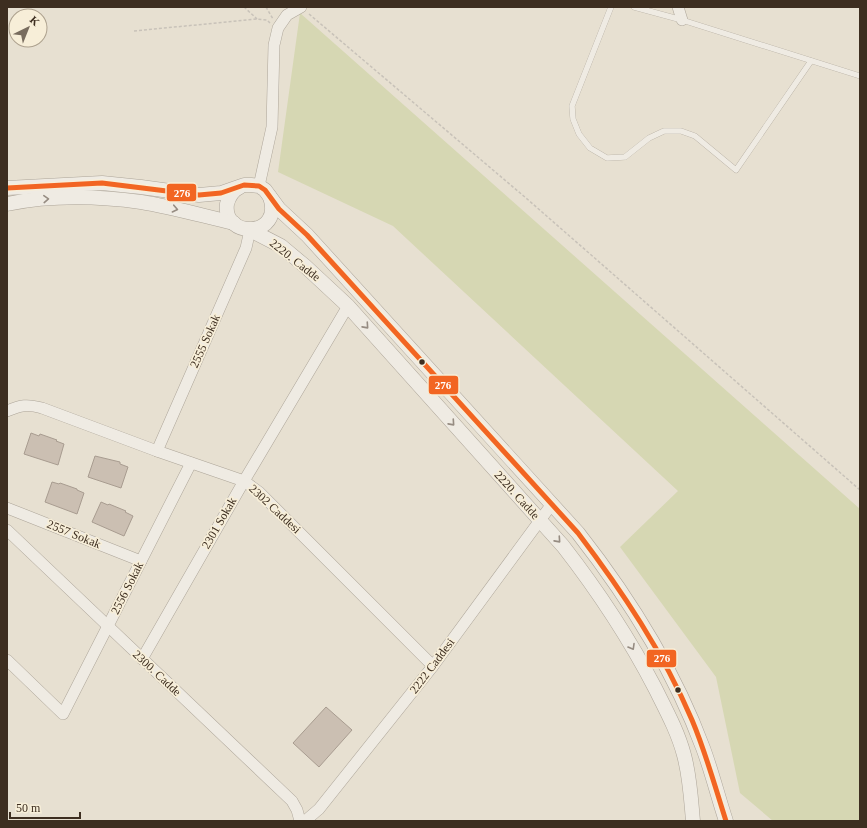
<svg xmlns="http://www.w3.org/2000/svg" width="867" height="828" font-family="'Times New Roman',serif">
  <style>
    .green { fill: #d6d7b3 }
    .building { fill: #cbbfb2; stroke: #a89c90 }
    .lines { fill: none; stroke-linecap: round; stroke-linejoin: round }
    .service-casing { stroke: #ada599; stroke-width: 6 }
    .minor-casing { stroke: #ada599; stroke-width: 12 }
    .tertiary-casing { stroke: #ada599; stroke-width: 15 }
    .path { stroke: #c8c2b9; stroke-width: 1.5; stroke-dasharray: 3 2; stroke-linecap: butt }
    .service { stroke: #efebe3; stroke-width: 5.5 }
    .minor { stroke: #efebe3; stroke-width: 11 }
    .tertiary { stroke: #efebe3; stroke-width: 14 }
    .bus-1-casing { stroke: #f7eed8; stroke-width: 8 }
    .bus-1 { stroke: #f26522; stroke-width: 5 }
    .oneway { stroke: #968c82 }
    .bus-dot { fill: #3d2e20; stroke: #f7eed8; stroke-width: 1.5 }
    .labels { text-anchor: middle; stroke-width: 3.5; stroke-linejoin: round; paint-order: stroke }
    .street-label { font-size: 12px; fill: #3d2e20; stroke: #f7eed8 }
    .line-badge { stroke: #f7eed8; stroke-width: 1.5 }
    .badge-label { font-size: 11px; text-anchor: middle; font-weight: bold; fill: #fff }
  </style>
  <rect width="100%" height="100%" fill="#e7e0d1"/>
  <polygon class="green" points="300,13 860,509 860,821 773,821 740,793 716,677 620,547 678,491 393,226 278,172"/>
  <g class="building">
    <polygon points="31,433 39,436 40,434 57,440 56,441 64,444 58,465 24,454"/>
    <polygon points="95,456 120,462 120,464 128,467 121,488 88,477"/>
    <polygon points="52,482 59,484 60,483 77,489 77,490 84,493 77,514 45,502"/>
    <polygon points="101,502 108,505 109,504 126,511 125,512 133,516 124,536 92,522"/>
    <polygon points="326,707 352,730 319,767 293,743"/>
  </g>
  <g class="lines">
    <g class="service-casing">
      <g id="service">
        <polyline points="611,7 572,106 573,119 579,134 590,148 607,158 625,157 649,138 664,131 681,131 695,136 736,170 811,61"/>
        <polyline points="634,7 682,20 860,76"/>
      </g>
    </g>
    <g class="minor-casing">
      <g id="minor">
        <polyline points="678,7 682,20"/>
        <polyline points="259,186 272,127 274,45 278,28 287,15 301,7"/>
        <path d="M 7,411 C 21,405 27,404 42,408 L 157,451 L 244,481 L 259,492 L 433,666"/>
        <polyline points="157,451 246,248 250,230"/>
        <polyline points="7,508 141,561"/>
        <polyline points="7,530 292,801 297,810 300,821"/>
        <polyline points="142,659 244,481 348,306"/>
        <polyline points="7,660 63,714 191,463"/>
        <polyline points="305,821 319,809 433,666 552,504"/>
      </g>
    </g>
    <g class="tertiary-casing">
      <g id="tertiary">
        <path d="M 240,187 C 233,190 229,196 227,204 C 222,239 284,238 270,197"/>
        <path d="M 7,188 L 102,183 L 141,187 L 199,195 L 221,193 L 244,185 L 251,185 L 259,186 L 265,190 L 279,209 L 307,235 L 578,533 C 629,598 674,670 703,748 C 712,772 718,797 726,821"/>
        <path d="M 7,204 C 51,195 97,196 141,202 C 172,207 203,216 234,223"/>
        <path d="M 250,230 L 281,246 L 305,266 L 348,306 L 563,546 C 598,591 629,638 655,688 C 666,710 678,732 684,755 C 690,777 691,799 693,821"/>
      </g>
    </g>
    <g class="path">
      <polyline points="244,7 257,19"/>
      <polyline points="266,7 273,19"/>
      <polyline points="309,14 526,198 860,490"/>
      <polyline points="134,31 257,19 267,20 270,23"/>
    </g>
    <use href="#service" class="service"/>
    <use href="#minor" class="minor"/>
    <use href="#tertiary" class="tertiary"/>
    <g class="bus-1-casing">
      <path id="bus-1" d="M 7,188 L 102,183 L 199,195 L 221,193 L 244,185 L 259,186 L 265,190 L 279,209 L 307,235 L 578,533 C 622,591 663,652 692,720 C 706,753 715,787 726,821"/>
    </g>
    <use href="#bus-1" class="bus-1"/>
  </g>
  <defs><path id="oneway-chevron" d="M-2-3.5L2.5 0L-2 3.5" fill="none" stroke-width="1.6" stroke-linecap="round" stroke-linejoin="round"/></defs>
  <g class="oneway">
    <use href="#oneway-chevron" transform="translate(46 199) rotate(-3)"/>
    <use href="#oneway-chevron" transform="translate(175 209) rotate(12)"/>
    <use href="#oneway-chevron" transform="translate(366 326) rotate(48)"/>
    <use href="#oneway-chevron" transform="translate(452 423) rotate(48)"/>
    <use href="#oneway-chevron" transform="translate(558 540) rotate(48)"/>
    <use href="#oneway-chevron" transform="translate(632 647) rotate(60)"/>
  </g>
  <g class="bus-dot">
    <circle cx="422" cy="362" r="3.5"/>
    <circle cx="678" cy="690" r="3.5"/>
  </g>
  <g class="labels">
    <g class="street-label">
      <text transform="translate(295 260) rotate(38)" y="4">2220. Cadde</text>
      <text transform="translate(205 341) rotate(-66)" y="4">2555 Sokak</text>
      <text transform="translate(517 495) rotate(48)" y="4">2220. Cadde</text>
      <text transform="translate(275 509) rotate(43)" y="4">2302 Caddesi</text>
      <text transform="translate(219 523) rotate(-60)" y="4">2301 Sokak</text>
      <text transform="translate(74 534) rotate(22)" y="4">2557 Sokak</text>
      <text transform="translate(127 588) rotate(-63)" y="4">2556 Sokak</text>
      <text transform="translate(432 666) rotate(-53)" y="4">2222 Caddesi</text>
      <text transform="translate(157 673) rotate(43)" y="4">2300. Cadde</text>
    </g>
  </g>
  <g class="line-badge">
    <rect x="166" y="183" width="31" height="19" rx="4" fill="#f26522"/>
    <rect x="428" y="375" width="31" height="20" rx="4" fill="#f26522"/>
    <rect x="646" y="649" width="31" height="19" rx="4" fill="#f26522"/>
  </g>
  <g class="badge-label">
    <text x="182" y="197">276</text>
    <text x="443" y="389">276</text>
    <text x="662" y="662">276</text>
  </g>
  <rect width="867" height="828" fill="none" stroke="#3d2e20" stroke-width="16"/>
  <g transform="translate(28 28) rotate(43)"><circle r="19" fill="#f7eed8" stroke="#ada18e"/>
  <path d="M0-3L7 15L0 10L-7 15Z" fill="#786c5e"/>
  <text y="-6" font-size="11" font-weight="bold" text-anchor="middle" fill="#3d2e20">K</text>
  </g>
  <path d="M10 812v6h70v-6" fill="none" stroke="#3d2e20" stroke-width="2"/>
  <text x="16" y="812" font-size="12" fill="#3d2e20" stroke="#f7eed8" stroke-width="3" paint-order="stroke">50 m</text>
</svg>
